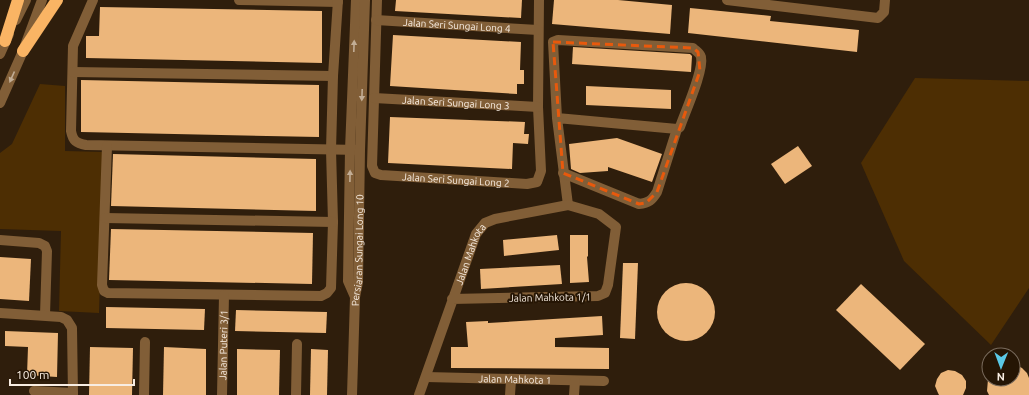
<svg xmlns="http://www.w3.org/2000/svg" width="1029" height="395" font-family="Ubuntu,sans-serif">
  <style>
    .green { fill: #4d2e03 }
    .building { fill: #ecb67b }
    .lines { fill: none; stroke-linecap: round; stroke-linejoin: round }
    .minor { stroke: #815e37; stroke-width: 10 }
    .highway { stroke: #fab464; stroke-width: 12 }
    .oneway { fill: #c2ad95 }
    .marked { fill: none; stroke: #e8590c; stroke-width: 3; stroke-dasharray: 8 5; stroke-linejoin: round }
    .labels { text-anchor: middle; stroke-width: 4; stroke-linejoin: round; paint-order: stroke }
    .street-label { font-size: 10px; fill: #f8ede2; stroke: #251504 }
  </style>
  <rect width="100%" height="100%" fill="#2f1e0c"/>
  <g class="green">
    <polygon points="915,78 1029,81 1029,288 991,345 904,261 861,163"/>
    <polygon points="40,84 65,86 65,151 104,152 99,313 59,311 61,231 0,229 0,153 12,144"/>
  </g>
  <g class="building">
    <polygon points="396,0 522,0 521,18 395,11"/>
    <polygon points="554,0 618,0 672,5 670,34 552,24"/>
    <polygon points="100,7 322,11 322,63 86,58 86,36 99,36"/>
    <polygon points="690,8 771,16 770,21 859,30 857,52 688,33"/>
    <polygon points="393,35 521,42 520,70 524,70 524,84 517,84 517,94 390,86"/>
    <polygon points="573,47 690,54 692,56 691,72 572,64"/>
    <polygon points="81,80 319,85 319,137 81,132"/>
    <polygon points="586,86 671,90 671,109 586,105"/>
    <polygon points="390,117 525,122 524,134 529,134 528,144 513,143 512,169 388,163"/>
    <polygon points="617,138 662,154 652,182 608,167 608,171 580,173 571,169 569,144"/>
    <polygon points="798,146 812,166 785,184 771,164"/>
    <polygon points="113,154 316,159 316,211 111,206"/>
    <polygon points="111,229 313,233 312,284 109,280"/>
    <polygon points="557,235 559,250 504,256 503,240"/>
    <polygon points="570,235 588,235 588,256 587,257 589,282 570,283"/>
    <polygon points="0,257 31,259 29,301 0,299"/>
    <polygon points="623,263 638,263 635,339 620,338"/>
    <polygon points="560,265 562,284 481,289 480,269"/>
    <circle cx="686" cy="312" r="29"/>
    <polygon points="861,284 925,344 900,370 836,310"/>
    <polygon points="106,307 205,309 204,330 106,328"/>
    <polygon points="236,310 327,312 326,333 235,331"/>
    <polygon points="602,316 603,335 555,338 555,347 609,348 609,369 451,368 451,347 468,347 466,322 488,321 488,323"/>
    <polygon points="5,331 58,333 57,377 27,375 28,347 5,346"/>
    <polygon points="90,347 133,348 132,395 89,395"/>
    <polygon points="164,347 206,349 206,395 163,395"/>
    <polygon points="237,349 280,350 279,395 237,395"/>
    <polygon points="311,349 328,350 327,395 310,395"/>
    <polygon points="1013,363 1022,368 1027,373 1029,378 1029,395 989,395 987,391 988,379 1013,379"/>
    <polygon points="948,370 955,371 962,375 966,381 966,388 963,395 939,395 938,393 935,386 937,379 941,373"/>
  </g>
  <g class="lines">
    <g class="minor">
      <path d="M 93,0 L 73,46 L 71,131 C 73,141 76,143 86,145 L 360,150"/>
      <polyline points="239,0 338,2"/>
      <path id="s1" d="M 377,0 L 372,166 L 375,173 L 381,175 L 527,184 L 537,182 L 541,171 L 538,107 L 539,0"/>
      <polyline points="727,0 878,18 884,12 885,0"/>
      <polyline points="16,20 26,0"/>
      <path id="s2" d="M 376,20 L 538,30"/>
      <polyline points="0,54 9,34"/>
      <polyline points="73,72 333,76"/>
      <path id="s3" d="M 374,98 L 538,107"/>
      <polyline points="0,103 23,51 42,0"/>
      <path d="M 557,118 L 677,129 L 680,127 C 685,112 704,71 701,57 C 700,53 696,51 693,48 L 558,40 L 553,42 L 557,118 L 568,205"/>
      <polyline points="107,146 102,285 104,291 108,293 321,296 327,293 331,288 333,222 331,150 333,76 338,0"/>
      <path d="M 563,173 L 639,204 C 649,203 652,200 657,192 L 677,129"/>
      <polyline points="105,218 333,222"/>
      <polyline points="0,240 39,243 45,246 47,251 45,315"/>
      <polyline points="355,297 348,281 350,150 356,0"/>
      <polyline points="0,313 61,317 67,320 72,328 73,395"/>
      <path id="s4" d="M 426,377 L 604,381"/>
      <polyline points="34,391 73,393"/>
      <polyline points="144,395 145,342"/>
      <path id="s5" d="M 222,395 L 224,295"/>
      <polyline points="296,395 297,344"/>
      <path id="s6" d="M 352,395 L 355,297 L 358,282 L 360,150 L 365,0"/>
      <path id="s7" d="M 419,395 L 476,234 L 485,223 L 495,219 L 568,205 L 599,214 L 616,227 L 608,285 L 605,293 L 598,296 L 452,299"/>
      <polyline points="510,395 511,380"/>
      <polyline points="574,395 575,381"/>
    </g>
    <g class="highway">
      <polyline points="5,41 18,0"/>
      <polyline points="23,51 57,0"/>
    </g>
  </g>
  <defs><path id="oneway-solid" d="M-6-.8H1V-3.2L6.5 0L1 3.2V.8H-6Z"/></defs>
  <g class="oneway">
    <use href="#oneway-solid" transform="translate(354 46) rotate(-88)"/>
    <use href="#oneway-solid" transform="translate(12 77) rotate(114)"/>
    <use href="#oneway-solid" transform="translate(362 95) rotate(92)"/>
    <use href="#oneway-solid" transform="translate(350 176) rotate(-89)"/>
  </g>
  <path class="marked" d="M 553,42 L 693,48 L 698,52 L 700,71 L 694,88 L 657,192 L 646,203 L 639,204 L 563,173 Z"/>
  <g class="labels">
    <g class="street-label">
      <text dy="4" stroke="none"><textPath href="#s2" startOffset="81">Jalan Seri Sungai Long 4</textPath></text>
      <text dy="4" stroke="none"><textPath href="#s3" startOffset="82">Jalan Seri Sungai Long 3</textPath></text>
      <text dy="4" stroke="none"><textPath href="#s1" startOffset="255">Jalan Seri Sungai Long 2</textPath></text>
      <text dy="4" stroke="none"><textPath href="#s6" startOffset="145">Persiaran Sungai Long 10</textPath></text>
      <text dy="4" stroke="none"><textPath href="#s7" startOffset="150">Jalan Mahkota</textPath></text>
      <text transform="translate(550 297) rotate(-1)" y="4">Jalan Mahkota 1/1</text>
      <text dy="4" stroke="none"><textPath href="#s5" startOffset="50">Jalan Puteri 3/1</textPath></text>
      <text dy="4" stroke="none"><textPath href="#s4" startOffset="89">Jalan Mahkota 1</textPath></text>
    </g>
  </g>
  <g transform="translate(1001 367) rotate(181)"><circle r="19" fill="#251504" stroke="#796b5d"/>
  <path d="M0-3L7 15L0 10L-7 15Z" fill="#5ac8e5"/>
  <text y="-6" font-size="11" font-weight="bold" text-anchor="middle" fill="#f8ede2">N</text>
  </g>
  <path d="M10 379v6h124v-6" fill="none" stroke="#f8ede2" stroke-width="2"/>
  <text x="16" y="379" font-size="12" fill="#f8ede2" stroke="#251504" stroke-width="3" paint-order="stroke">100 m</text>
</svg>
